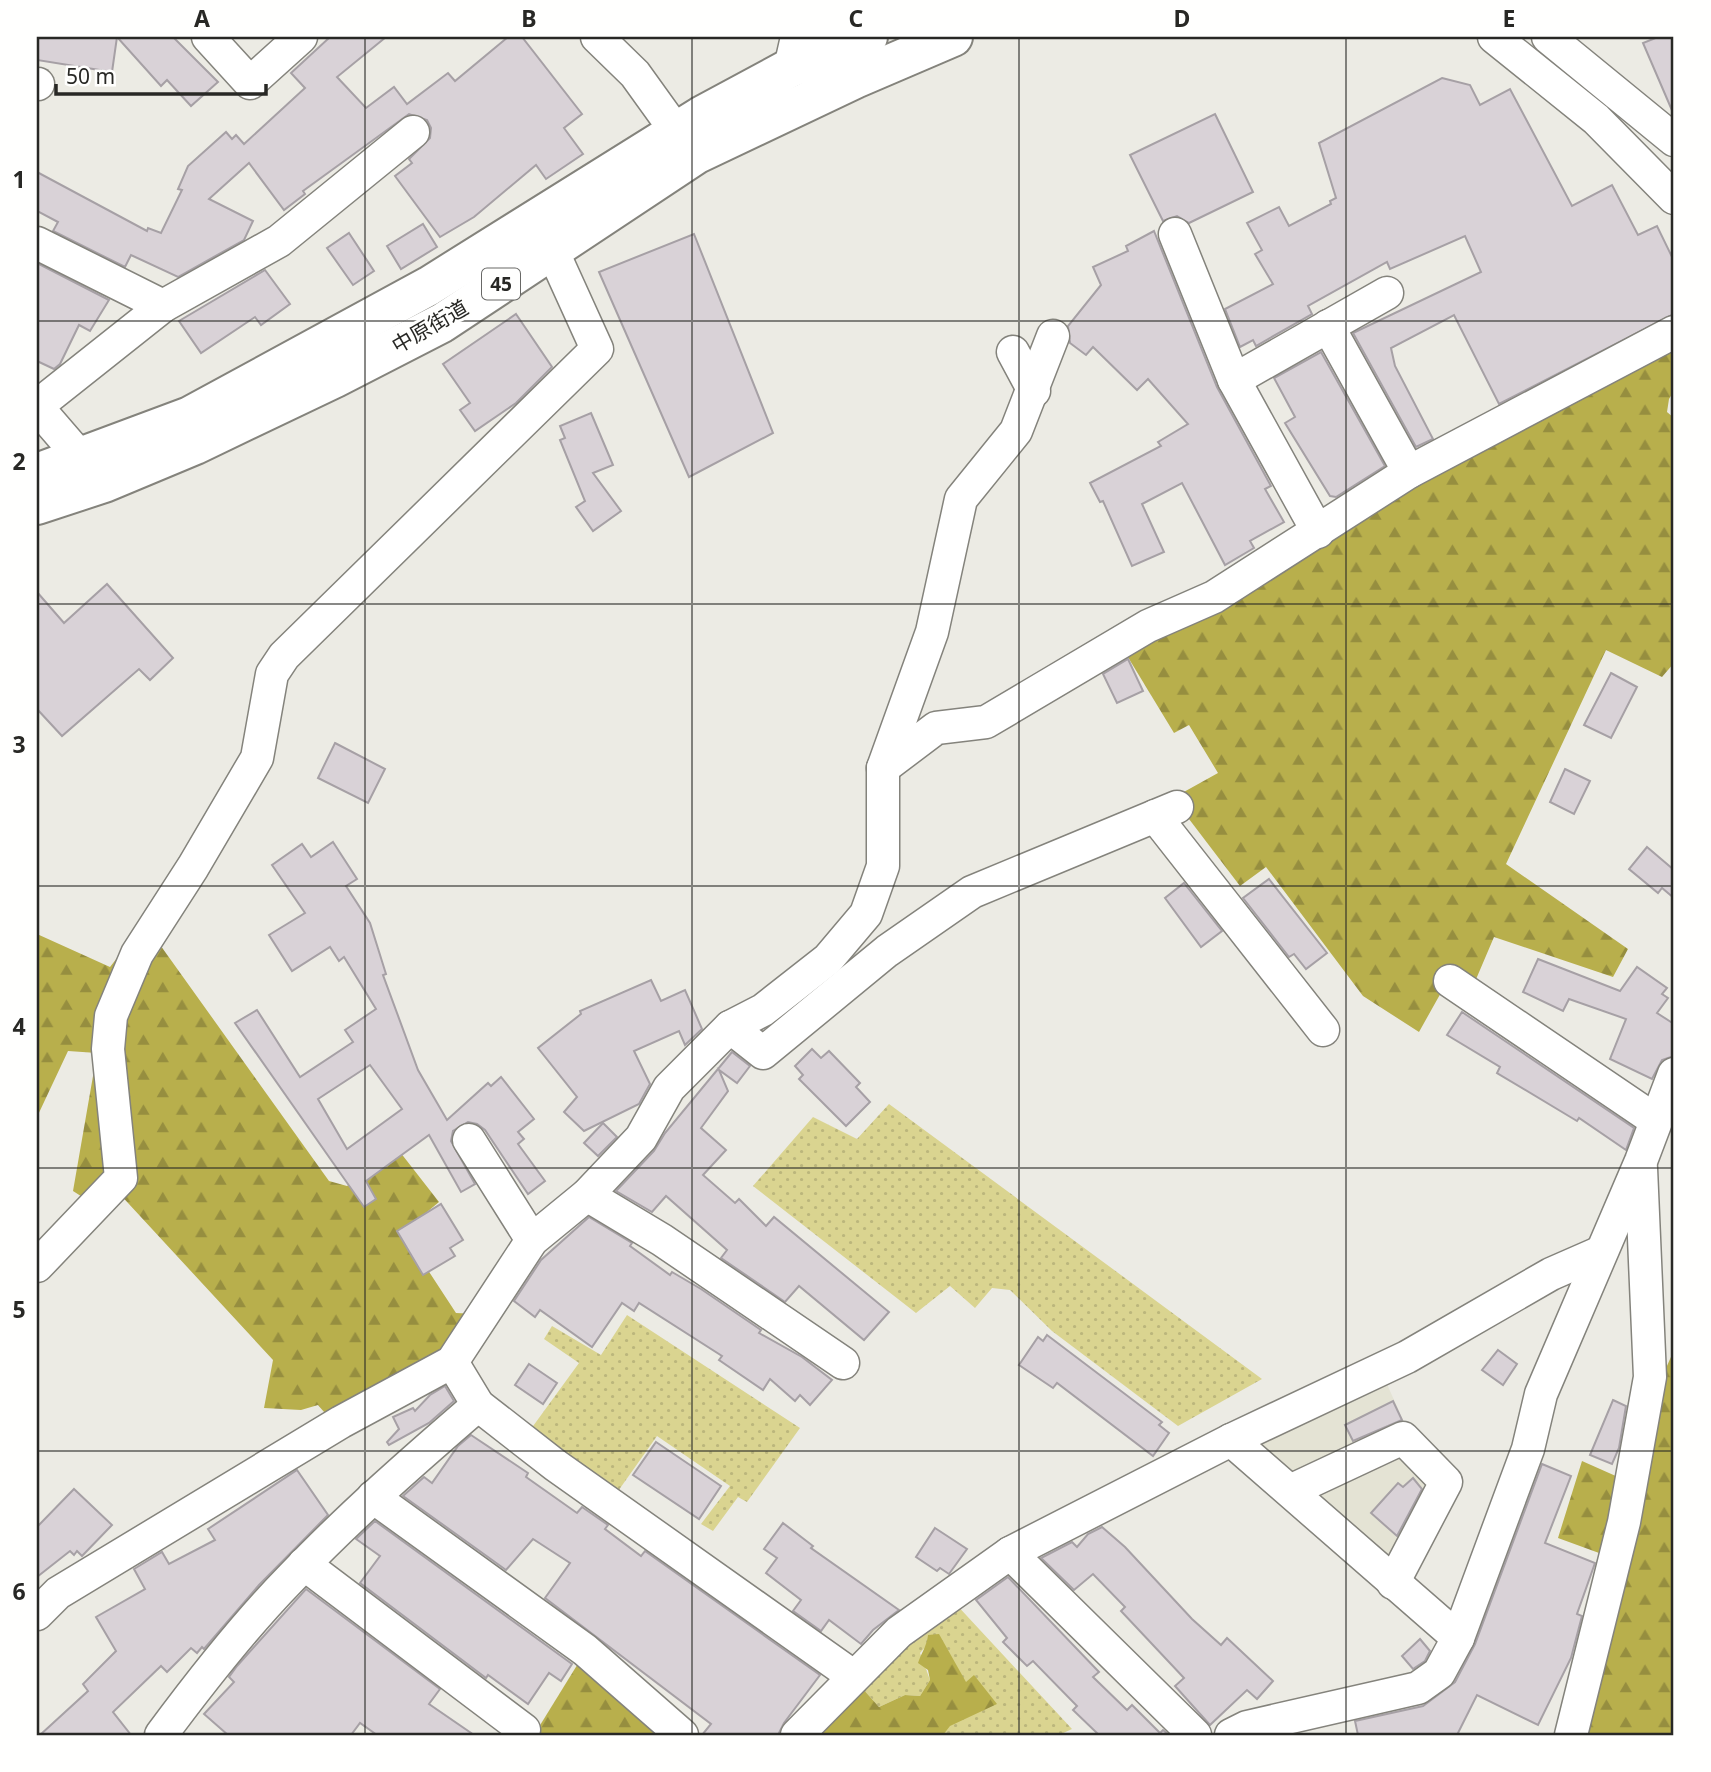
<svg xmlns="http://www.w3.org/2000/svg" width="1711" height="1772" font-family="'Noto Sans','Noto Sans JP',sans-serif">
  <style>
    .built { fill: #e4e3d4 }
    .green { fill: url(#green-dots) }
    .forest { fill: url(#forest-firs) }
    .building { fill: #d9d2d7; stroke: #a6a0a5; stroke-width: 2; fill-rule: evenodd }
    .lines { fill: none; stroke-linecap: round; stroke-linejoin: round }
    .minor-casing { stroke: #84837c; stroke-width: 35 }
    .primary-casing { stroke: #84837c; stroke-width: 42 }
    .minor { stroke: #fff; stroke-width: 32 }
    .primary { stroke: #fff; stroke-width: 38 }
    .grid { fill: none; stroke: #282825; stroke-width: 2; stroke-opacity: 0.55 }
    .labels { text-anchor: middle; stroke-width: 6; stroke-linejoin: round; paint-order: stroke }
    .shield { fill: #fffffe; stroke: #686866; stroke-width: 2 }
    .shield-label { font-size: 19px; font-weight: bold; fill: #282825 }
    .street-label { font-size: 21px; fill: #282825; stroke: #fffffe }
    .neatline { fill: none; stroke: #282825; stroke-width: 2.5 }
    .grid-label { font-size: 23px; text-anchor: middle; font-weight: bold; fill: #282825 }
  </style>
  <defs>
    <pattern id="green-dots" width="8" height="8" patternUnits="userSpaceOnUse" patternTransform="scale(1.75)"><rect width="8" height="8" fill="#dad490"/><path d="M2 2h.1M6 6h.1" fill="none" stroke="#bbb67c" stroke-width="1.8" stroke-linecap="round"/></pattern>
    <pattern id="forest-firs" width="22" height="20" patternUnits="userSpaceOnUse" patternTransform="scale(1.75)"><rect width="22" height="20" fill="#b8af4c"/><path d="M5 1l3.5 6h-7zM16 11l3.5 6h-7z" fill="#968e3f"/></pattern>
  </defs>
  <rect width="100%" height="100%" fill="#ecebe4"/>
  <g class="built">
    <polygon points="1386,1382 1407,1429 1297,1474 1261,1446 1261,1437"/>
    <polygon points="1398,1450 1436,1484 1390,1565 1312,1490"/>
  </g>
  <g class="green">
    <polygon points="889,1104 1262,1379 1178,1426 1052,1331 1010,1290 992,1288 975,1308 950,1286 916,1313 753,1186 813,1117 857,1139"/>
    <polygon points="627,1315 800,1428 747,1502 738,1497 713,1531 701,1524 730,1486 657,1436 616,1494 528,1433 579,1363 544,1339 552,1326 601,1355"/>
    <polygon points="954,1602 1072,1729 1059,1735 943,1735 974,1676 966,1683 927,1645 920,1653 930,1680 920,1696 905,1695 879,1707 863,1689 869,1667"/>
  </g>
  <g class="forest">
    <polygon points="1674,348 1674,391 1669,399 1667,412 1674,418 1674,663 1662,677 1606,650 1506,864 1628,949 1613,977 1494,937 1474,984 1452,973 1419,1032 1363,996 1266,867 1240,886 1173,798 1218,773 1189,725 1174,733 1123,649 1410,476"/>
    <polygon points="138,931 153,935 329,1181 347,1186 400,1152 439,1202 403,1232 456,1313 477,1314 447,1357 331,1420 318,1405 301,1410 264,1408 273,1360 116,1190 98,1207 73,1191 97,1053 68,1051 37,1117 37,934 110,967"/>
    <polygon points="1674,1350 1674,1735 1561,1735 1610,1557 1558,1538 1582,1461 1618,1477"/>
    <path d="M 939,1634 L 966,1682 L 974,1675 L 997,1704 L 950,1726 L 943,1735 L 806,1735 L 863,1689 L 879,1707 L 905,1695 L 920,1696 L 930,1680 L 928,1670 L 918,1663 C 921,1653 927,1646 928,1635 Z"/>
    <polygon points="579,1662 670,1735 534,1735"/>
  </g>
  <g class="building">
    <polygon points="37,37 117,37 112,72 37,60"/>
    <polygon points="117,37 173,37 218,82 191,106 167,80 161,86"/>
    <polygon points="330,37 386,37 337,77 366,108 394,87 407,104 448,73 455,81 508,37 522,37 582,114 564,128 583,154 546,179 536,165 474,217 440,237 395,176 412,163 409,159 430,138 431,128 427,120 409,114 303,191 305,194 284,210 249,163 209,199 253,221 244,240 178,277 131,255 125,267 53,231 58,222 37,211 37,172 147,231 148,228 161,233 182,190 178,189 188,166 226,132 232,139 236,135 244,144 305,88 291,73"/>
    <polygon points="1658,37 1674,37 1674,115 1643,43"/>
    <polygon points="1442,78 1470,85 1480,105 1510,89 1572,206 1612,185 1638,235 1657,226 1674,261 1674,314 1499,404 1454,315 1391,348 1395,366 1433,439 1416,447 1353,333 1481,272 1465,236 1390,269 1387,262 1308,306 1312,314 1256,346 1253,340 1240,347 1225,309 1273,284 1255,254 1262,250 1247,223 1279,207 1289,226 1331,204 1330,201 1336,198 1319,143"/>
    <polygon points="1215,114 1253,192 1189,223 1177,216 1163,221 1130,155"/>
    <polygon points="423,224 437,247 401,269 387,246"/>
    <polygon points="1154,231 1217,387 1271,486 1265,489 1284,522 1250,541 1254,548 1225,565 1182,483 1142,504 1164,552 1132,566 1103,501 1100,502 1090,483 1161,446 1158,442 1188,424 1148,379 1137,390 1093,347 1086,355 1070,343 1068,326 1101,285 1093,267 1128,251 1126,246"/>
    <polygon points="349,233 374,271 353,285 327,248"/>
    <polygon points="694,234 773,433 689,477 599,272"/>
    <polygon points="37,263 109,300 90,331 79,325 60,364 54,369 37,361"/>
    <polygon points="265,270 290,304 261,325 255,317 201,353 179,321"/>
    <polygon points="516,314 552,367 516,403 475,431 460,410 470,403 443,364"/>
    <polygon points="1321,352 1385,466 1336,497 1330,496 1285,423 1295,417 1274,378"/>
    <polygon points="591,413 613,465 593,473 621,511 593,531 576,507 585,501 560,440 565,438 560,426"/>
    <polygon points="107,584 173,658 150,680 139,669 62,736 37,709 37,592 64,623"/>
    <polygon points="1128,659 1143,691 1117,703 1103,674"/>
    <polygon points="1611,673 1637,687 1611,738 1584,725"/>
    <polygon points="335,743 385,769 368,803 318,778"/>
    <polygon points="1565,769 1590,781 1574,814 1550,802"/>
    <path d="M 333,842 L 357,879 L 346,886 L 370,923 L 386,974 L 383,975 L 418,1070 L 447,1120 L 488,1083 L 491,1086 L 501,1077 L 534,1119 L 518,1132 L 524,1139 L 518,1144 L 545,1181 L 528,1194 L 485,1130 L 477,1124 L 468,1122 L 453,1131 L 451,1141 L 475,1184 L 461,1192 L 429,1135 L 366,1181 L 376,1199 L 364,1207 L 235,1023 L 257,1010 L 300,1077 L 353,1042 L 345,1030 L 376,1009 L 344,957 L 339,961 L 330,947 L 292,971 L 269,935 L 305,913 L 272,865 L 302,844 L 311,857 ZM 370,1065 L 402,1109 L 347,1149 L 318,1099 Z"/>
    <polygon points="1647,847 1674,870 1674,898 1662,888 1658,893 1629,869"/>
    <polygon points="1269,879 1327,953 1306,969 1294,954 1289,957 1243,898"/>
    <polygon points="1184,883 1222,931 1201,947 1165,898"/>
    <polygon points="1538,959 1620,991 1637,967 1667,988 1662,994 1668,998 1657,1013 1674,1024 1674,1056 1662,1060 1652,1079 1610,1059 1626,1019 1569,999 1563,1011 1523,992"/>
    <polygon points="651,980 661,1001 685,990 702,1029 685,1045 679,1031 634,1051 650,1084 639,1104 584,1131 564,1112 577,1097 538,1048 581,1014 580,1011"/>
    <polygon points="1462,1012 1634,1128 1626,1150 1579,1118 1577,1121 1497,1073 1500,1067 1447,1035"/>
    <polygon points="812,1049 821,1058 829,1051 860,1083 856,1087 870,1102 846,1126 799,1079 803,1075 795,1066"/>
    <polygon points="732,1052 750,1066 737,1083 719,1070 728,1091 701,1128 726,1150 703,1175 735,1203 739,1199 766,1226 774,1217 889,1312 864,1340 799,1286 785,1302 721,1258 727,1250 666,1196 652,1212 616,1191 654,1151 665,1133"/>
    <polygon points="603,1123 617,1137 598,1156 584,1143"/>
    <polygon points="441,1204 463,1240 450,1248 455,1256 423,1275 397,1231"/>
    <polygon points="589,1217 632,1243 630,1246 670,1275 672,1272 701,1289 761,1330 759,1333 802,1357 832,1380 810,1405 800,1395 795,1401 770,1379 763,1390 719,1360 722,1356 639,1303 634,1311 622,1303 592,1347 540,1310 535,1317 514,1301 541,1260"/>
    <polygon points="1047,1335 1162,1422 1159,1425 1169,1433 1153,1456 1057,1383 1053,1388 1019,1365 1038,1337 1043,1341"/>
    <polygon points="1498,1350 1517,1364 1503,1385 1482,1370"/>
    <polygon points="529,1364 557,1383 543,1404 515,1385"/>
    <polygon points="445,1386 454,1401 429,1423 389,1445 387,1442 399,1429 393,1417 413,1408 415,1411 430,1395"/>
    <polygon points="1613,1400 1626,1406 1619,1448 1612,1464 1590,1455"/>
    <polygon points="1393,1401 1402,1420 1353,1441 1345,1425"/>
    <polygon points="471,1435 528,1473 526,1477 577,1513 582,1507 608,1525 605,1529 641,1556 645,1551 820,1675 784,1723 778,1735 702,1735 711,1724 545,1598 570,1563 533,1539 506,1570 403,1496 424,1477 432,1483 458,1446"/>
    <polygon points="656,1442 721,1486 699,1519 633,1475"/>
    <polygon points="1542,1464 1571,1476 1545,1543 1595,1563 1577,1614 1582,1616 1571,1658 1538,1725 1477,1695 1457,1735 1358,1735 1355,1721 1423,1706 1455,1682 1475,1644"/>
    <polygon points="297,1470 328,1515 259,1585 204,1649 202,1647 197,1653 191,1648 167,1672 161,1666 113,1712 131,1735 40,1735 88,1691 83,1684 116,1651 96,1617 145,1589 134,1569 162,1552 169,1564 215,1540 208,1529"/>
    <polygon points="1413,1478 1422,1489 1397,1536 1371,1513 1398,1483 1403,1487"/>
    <polygon points="74,1489 112,1525 82,1556 77,1551 74,1555 70,1551 37,1577 37,1527"/>
    <polygon points="375,1521 572,1664 561,1681 549,1673 528,1704 488,1675 486,1678 360,1583 380,1556 356,1539"/>
    <polygon points="783,1523 813,1546 811,1548 899,1610 873,1630 861,1644 829,1620 821,1631 793,1611 801,1600 766,1573 777,1558 764,1549"/>
    <polygon points="1102,1527 1125,1547 1192,1619 1221,1645 1227,1638 1273,1681 1257,1699 1247,1690 1210,1725 1175,1686 1184,1678 1121,1611 1125,1607 1093,1574 1074,1590 1041,1558 1072,1542 1077,1547 1088,1534"/>
    <polygon points="935,1528 967,1549 949,1574 940,1568 937,1571 916,1557"/>
    <polygon points="1008,1577 1099,1672 1093,1677 1127,1710 1132,1705 1160,1733 1163,1730 1169,1735 1099,1735 1073,1710 1077,1706 1033,1661 1027,1666 1003,1642 1007,1638 976,1600"/>
    <polygon points="306,1589 440,1689 429,1704 474,1735 377,1735 360,1723 351,1735 228,1735 204,1714 234,1682 229,1677 237,1666"/>
    <polygon points="1420,1639 1430,1651 1425,1661 1413,1669 1402,1656"/>
  </g>
  <g class="lines">
    <g class="minor-casing">
      <g id="minor">
        <polyline points="208,37 250,83 301,37"/>
        <polyline points="597,37 635,74 676,131"/>
        <polyline points="1494,37 1596,119 1674,198"/>
        <polyline points="1548,37 1674,140"/>
        <polyline points="790,68 797,37"/>
        <polyline points="37,84 38,84"/>
        <polyline points="1175,234 1234,380 1318,532"/>
        <polyline points="37,243 163,306"/>
        <polyline points="1328,326 1409,472"/>
        <polyline points="1013,352 1034,391"/>
        <polyline points="1234,380 1387,293"/>
        <polyline points="37,406 163,306 279,241 413,132"/>
        <polyline points="37,407 81,458"/>
        <polyline points="883,768 936,728 986,722 1148,626 1214,597 1409,472 1674,332"/>
        <polyline points="1155,816 1323,1030"/>
        <polyline points="1450,981 1655,1120"/>
        <polyline points="730,1027 763,1010 828,959 866,914 883,866 883,768 932,632 961,499 1016,431 1053,336"/>
        <polyline points="469,1140 532,1240"/>
        <polyline points="587,1195 662,1240 843,1363"/>
        <polyline points="37,1266 121,1178 108,1049 111,1016 137,954 193,867 257,758 272,674 284,656 597,349 552,250 539,230"/>
        <polyline points="452,1362 478,1405 555,1465 853,1676"/>
        <polyline points="1231,1440 1458,1638"/>
        <polyline points="1292,1490 1403,1438 1446,1482 1393,1583"/>
        <polyline points="373,1497 585,1650 682,1735"/>
        <polyline points="1010,1553 1195,1735"/>
        <polyline points="304,1564 524,1730"/>
        <polyline points="37,1614 58,1593 341,1422 452,1362 532,1240 587,1195 641,1138 669,1088 730,1027 763,1053 887,951 972,892 1177,807"/>
        <path d="M 161,1735 C 201,1681 243,1627 290,1579 C 349,1517 413,1461 478,1405"/>
        <polyline points="797,1735 899,1632 1010,1553 1231,1440 1407,1357 1551,1274 1599,1253"/>
        <polyline points="1231,1735 1247,1727 1418,1688 1439,1673 1458,1638 1528,1449 1541,1394 1641,1161 1674,1074"/>
        <polyline points="1571,1735 1624,1522 1650,1377 1641,1168"/>
      </g>
    </g>
    <g class="primary-casing">
      <g id="primary">
        <polyline points="37,473 190,416 429,286 701,116 790,68 868,37"/>
        <polyline points="37,505 104,483 195,445 335,378 442,323 697,154 855,79 953,37"/>
      </g>
    </g>
    <use href="#minor" class="minor"/>
    <use href="#primary" class="primary"/>
  </g>
  <path class="grid" d="M 365,37 L 365,1735M 692,37 L 692,1735M 1019,37 L 1019,1735M 1346,37 L 1346,1735M 37,321 L 1674,321M 37,604 L 1674,604M 37,886 L 1674,886M 37,1168 L 1674,1168M 37,1451 L 1674,1451"/>
  <g class="labels">
    <rect class="shield" x="482" y="268.5" width="38" height="31" rx="5"/>
    <g class="shield-label">
      <text x="501" y="291">45</text>
    </g>
    <g class="street-label">
      <text transform="translate(430 327) rotate(-30)" y="7">中原街道</text>
    </g>
  </g>
  <rect width="1711" height="1772" fill="none" stroke="#fffffe" stroke-width="77"/>
  <path d="M56 84v10h210v-10" fill="none" stroke="#282825" stroke-width="3.5"/>
  <text x="66" y="84" font-size="21" fill="#282825" stroke="#fffffe" stroke-width="5" paint-order="stroke">50 m</text>
  <rect x="38" y="38" width="1634" height="1696" class="neatline"/>
  <g class="grid-label">
    <text x="202" y="27">A</text>
    <text x="529" y="27">B</text>
    <text x="856" y="27">C</text>
    <text x="1182" y="27">D</text>
    <text x="1509" y="27">E</text>
    <text x="19" y="188">1</text>
    <text x="19" y="470">2</text>
    <text x="19" y="753">3</text>
    <text x="19" y="1035">4</text>
    <text x="19" y="1318">5</text>
    <text x="19" y="1600">6</text>
  </g>
</svg>
